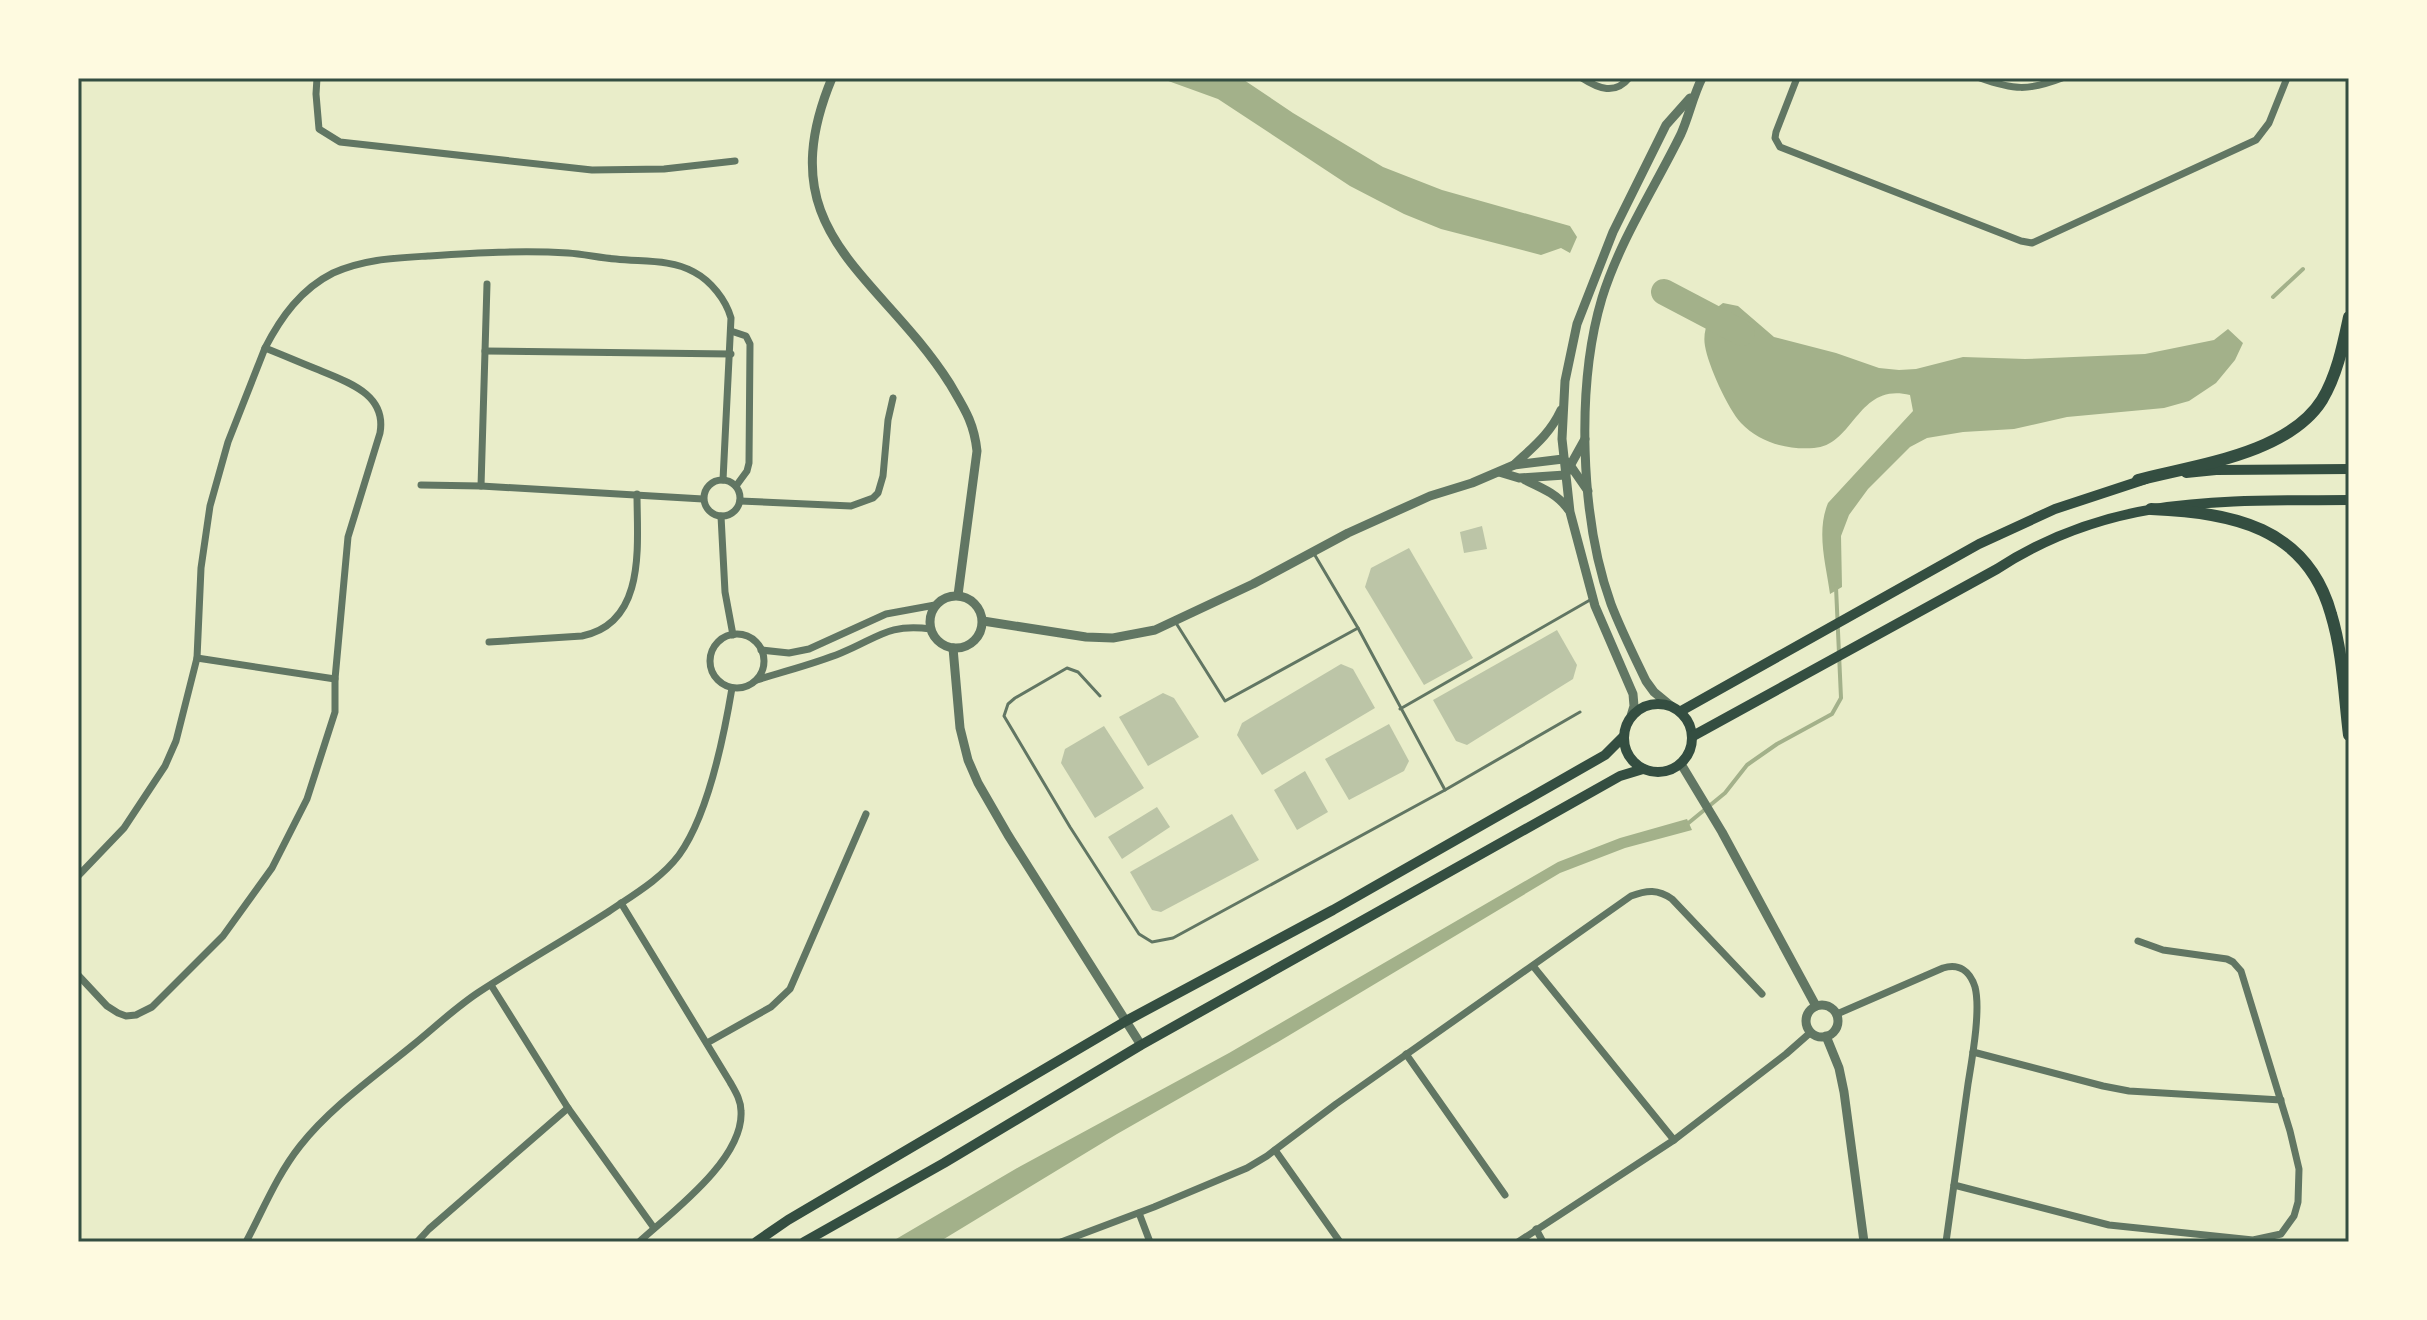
<svg xmlns="http://www.w3.org/2000/svg" width="2427" height="1320" font-family="Rubik,sans-serif">
  <style>
    .water { fill: #a3b18a }
    .lines { fill: none; stroke-linecap: round; stroke-linejoin: round }
    .stream { stroke: #a3b18a; stroke-width: 4 }
    .river { stroke: #a3b18a; stroke-width: 26 }
    .building { fill: #bcc5a7 }
    .service { stroke: #617663; stroke-width: 3 }
    .minor { stroke: #617663; stroke-width: 7 }
    .tertiary { stroke: #617663; stroke-width: 9 }
    .secondary { stroke: #344e41; stroke-width: 10 }
    .motorway { stroke: #344e41; stroke-width: 12 }
    .neatline { fill: none; stroke: #344e41; stroke-width: 3 }
  </style>
  <rect width="100%" height="100%" fill="#e9edc9"/>
  <g class="water">
    <polygon points="1160,78 1241,78 1293,113 1383,167 1442,190 1570,226 1577,237 1570,253 1561,248 1541,255 1441,229 1404,214 1350,186 1218,99"/>
    <path d="M 1723,303 L 1738,306 L 1774,337 L 1836,353 L 1879,368 L 1899,370 L 1916,369 L 1963,357 L 2025,359 L 2145,354 L 2214,340 L 2228,329 L 2243,343 L 2235,360 L 2216,383 L 2189,401 L 2164,408 L 2067,417 L 2014,429 L 1963,432 L 1927,438 L 1910,447 L 1868,489 L 1849,515 L 1841,536 L 1842,587 L 1830,594 C 1826,564 1816,532 1828,503 L 1913,411 L 1910,395 C 1857,382 1855,445 1814,448 C 1788,450 1760,443 1741,423 C 1728,409 1708,365 1705,346 C 1702,331 1710,311 1723,303 Z"/>
    <polygon points="1687,819 1692,830 1625,848 1560,873 1278,1042 1117,1134 939,1242 891,1242 1019,1167 1229,1053 1558,862 1620,838"/>
  </g>
  <g class="lines">
    <g class="stream">
      <polyline points="2273,297 2303,269"/>
      <polyline points="1686,825 1725,793 1747,765 1777,744 1832,714 1841,698 1836,587"/>
    </g>
    <polyline class="river" points="1664,292 1742,333"/>
  </g>
  <g class="building">
    <polygon points="1482,526 1487,549 1464,553 1460,532"/>
    <polygon points="1409,548 1473,658 1424,685 1365,587 1371,568"/>
    <polygon points="1557,630 1577,665 1573,679 1467,745 1456,741 1433,700"/>
    <polygon points="1341,664 1353,669 1375,708 1262,775 1237,735 1242,723"/>
    <polygon points="1163,693 1174,698 1199,737 1148,766 1119,717"/>
    <polygon points="1389,724 1409,761 1404,771 1349,800 1325,759"/>
    <polygon points="1104,726 1144,788 1095,818 1061,763 1065,749"/>
    <polygon points="1305,771 1328,812 1297,830 1274,790"/>
    <polygon points="1157,807 1170,827 1122,859 1108,837"/>
    <polygon points="1232,814 1259,860 1161,912 1152,910 1130,872"/>
  </g>
  <g class="lines">
    <g class="service">
      <polyline points="1313,552 1358,628 1445,790"/>
      <polyline points="1176,623 1225,701 1358,628"/>
      <polyline points="1100,696 1078,672 1067,668 1015,698 1008,704 1004,716 1070,827 1139,934 1152,942 1173,938 1445,790 1580,712"/>
      <polyline points="1400,709 1590,600"/>
    </g>
    <g class="minor">
      <polyline points="317,78 316,94 319,129 340,142 592,170 664,169 735,161"/>
      <path d="M 1582,78 C 1599,89 1615,95 1629,78"/>
      <polyline points="1797,78 1776,132 1775,138 1780,147 2021,241 2032,243 2256,140 2269,123 2287,78"/>
      <path d="M 1980,78 C 2014,90 2028,91 2062,78"/>
      <polyline points="731,331 746,336 750,344 749,463 747,471 736,486"/>
      <polyline points="485,351 731,354"/>
      <circle cx="722" cy="498" r="18"/>
      <polyline points="421,485 481,486 703,499"/>
      <polyline points="481,486 487,284"/>
      <polyline points="740,501 851,506 873,498 878,493 883,476 888,420 893,398"/>
      <polyline points="721,516 725,592 733,635"/>
      <circle cx="737" cy="661" r="27"/>
      <path d="M 489,642 L 582,636 C 647,623 637,544 637,494"/>
      <polyline points="761,650 789,653 809,649 886,614 935,605"/>
      <polyline points="197,658 335,679"/>
      <path d="M 757,680 C 785,671 814,664 841,653 C 878,638 888,623 931,629"/>
      <path d="M 78,876 L 124,828 L 165,766 L 176,741 L 197,658 L 201,568 L 210,506 L 228,442 L 265,348 C 281,317 301,289 333,273 C 364,259 395,258 428,256 C 475,253 521,250 568,253 C 584,254 600,258 616,259 C 642,262 671,259 694,272 C 711,281 726,300 731,318 L 723,480"/>
      <path d="M 621,903 L 730,1082 C 735,1091 741,1100 741,1111 C 744,1159 672,1212 639,1242"/>
      <polyline points="1533,966 1674,1140"/>
      <path d="M 78,975 L 107,1006 L 118,1013 L 126,1016 L 136,1015 L 152,1007 L 223,936 L 272,868 L 307,799 L 335,712 L 335,679 L 348,537 L 380,433 C 387,394 347,382 319,370 C 301,363 283,355 265,348"/>
      <polyline points="491,985 568,1108 654,1228"/>
      <path d="M 1837,1014 L 1943,968 C 1959,963 1970,971 1975,987 C 1981,1010 1972,1059 1968,1084 C 1961,1137 1953,1189 1946,1242"/>
      <polyline points="707,1043 771,1007 790,989 866,814"/>
      <polyline points="1973,1052 2103,1086 2129,1091 2281,1100"/>
      <polyline points="1406,1054 1505,1195"/>
      <polyline points="1275,1150 1340,1242"/>
      <polyline points="1954,1185 2109,1225 2253,1240 2281,1234 2294,1216 2298,1202 2299,1169 2290,1131 2241,971 2233,962 2227,959 2163,950 2138,941"/>
      <polyline points="1139,1213 1150,1242"/>
      <polyline points="1536,1229 1543,1242"/>
      <path d="M 246,1242 C 263,1210 277,1175 300,1146 C 331,1107 374,1077 413,1045 C 434,1028 456,1007 479,992 C 522,964 566,939 608,912 C 633,895 661,879 679,855 C 708,815 724,736 732,688"/>
      <polyline points="417,1242 429,1229 568,1108"/>
      <path d="M 1061,1242 L 1154,1207 L 1247,1168 L 1267,1156 L 1336,1104 L 1631,896 C 1647,890 1658,889 1672,899 L 1762,994"/>
      <polyline points="1518,1242 1674,1140 1786,1054 1811,1032"/>
    </g>
    <g class="tertiary">
      <path d="M 832,78 C 767,234 878,271 950,384 C 964,408 974,422 977,451 L 958,595"/>
      <path d="M 1514,465 C 1533,447 1550,434 1561,410"/>
      <polyline points="1499,472 1519,478 1565,475 1585,439"/>
      <path d="M 1525,480 C 1542,488 1557,494 1568,509"/>
      <circle cx="956" cy="622" r="26"/>
      <polyline points="983,621 1086,637 1113,638 1155,630 1253,584 1348,533 1430,496 1472,483 1514,465 1563,459 1570,465 1588,491"/>
      <polyline points="953,648 960,728 968,760 978,783 1008,835 1141,1045"/>
      <path d="M 1671,706 L 1654,692 L 1646,681 C 1634,656 1621,630 1611,604 C 1580,518 1576,385 1602,298 C 1620,240 1654,189 1681,134 C 1689,116 1693,96 1702,78"/>
      <polyline points="1631,716 1634,706 1633,694 1595,606 1570,512 1562,439 1565,381 1577,324 1613,232 1666,125 1690,98"/>
      <polyline points="1681,764 1722,832 1816,1006"/>
      <circle cx="1822" cy="1021" r="16"/>
      <polyline points="1826,1036 1839,1068 1844,1092 1864,1242"/>
    </g>
    <g class="secondary">
      <polyline points="2186,473 2216,470 2349,469"/>
      <circle cx="1658" cy="738" r="34"/>
      <polyline points="1681,711 1979,544 2055,509 2146,479"/>
      <path d="M 1693,736 L 1997,569 C 2111,495 2219,501 2349,500"/>
      <polyline points="756,1242 788,1220 1126,1021 1333,910 1605,755 1623,737"/>
      <polyline points="804,1242 944,1163 1141,1045 1620,776 1643,769"/>
    </g>
    <g class="motorway">
      <path d="M 2138,480 C 2195,465 2288,454 2322,400 C 2337,375 2343,345 2349,317"/>
      <path d="M 2151,509 C 2231,512 2307,527 2331,614 C 2343,653 2344,695 2349,735"/>
    </g>
  </g>
  <rect width="2427" height="1320" fill="none" stroke="#fefae0" stroke-width="160"/>
  <rect x="80" y="80" width="2267" height="1160" class="neatline"/>
</svg>
